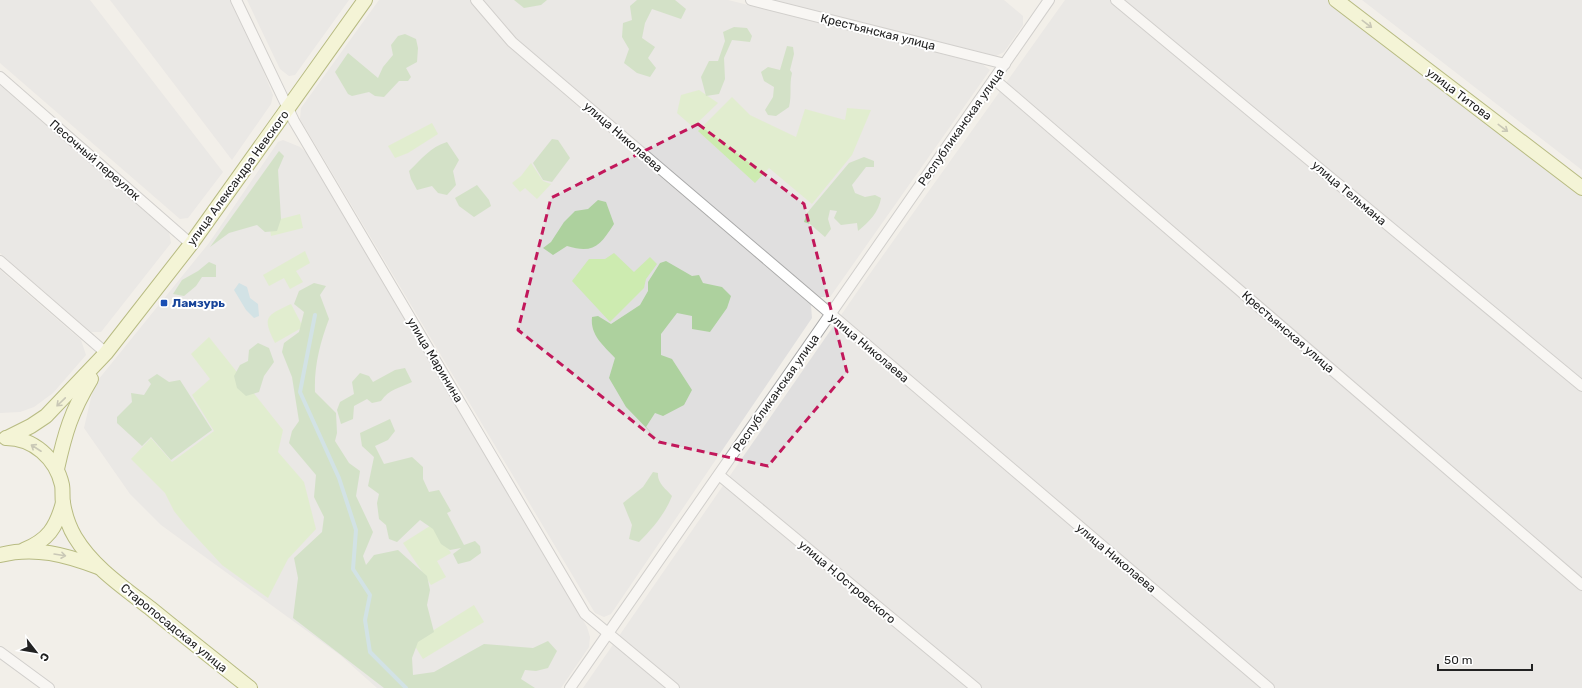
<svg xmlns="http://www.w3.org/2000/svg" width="1582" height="688" font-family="Rubik,sans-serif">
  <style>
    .residential { fill: #e0dfdf }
    .grass { fill: #cdebb0 }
    .forest { fill: #add19e }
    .water { fill: #aad3df }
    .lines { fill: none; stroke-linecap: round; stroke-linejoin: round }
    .stream { stroke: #aad3df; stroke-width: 4 }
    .minor-casing { stroke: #a9a9a9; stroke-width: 12 }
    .secondary-casing { stroke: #707d05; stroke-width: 16 }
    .minor { stroke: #fff; stroke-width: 10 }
    .secondary { stroke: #f7fabf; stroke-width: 14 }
    .oneway { stroke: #979978 }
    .marked { fill: none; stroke: #c2185b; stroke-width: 3; stroke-dasharray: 8 5; stroke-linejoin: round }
    .transit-dot { fill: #1a4fb4; stroke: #fff; stroke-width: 1.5 }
    .labels { text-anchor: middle; stroke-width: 4; stroke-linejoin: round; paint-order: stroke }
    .street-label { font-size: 12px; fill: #222; stroke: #fff }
    .transit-label { font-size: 12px; font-weight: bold; fill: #164399; stroke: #fff; text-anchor: start }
  </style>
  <rect width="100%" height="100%" fill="#f2efe9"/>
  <g class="residential">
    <polygon points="0,0 90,0 223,172 188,218 180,219 0,63"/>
    <polygon points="110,0 232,0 243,21 273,95 271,104 232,160"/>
    <polygon points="247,0 349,0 295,75 289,76 280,69"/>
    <polygon points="379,0 470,0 508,44 560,91 811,305 812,318 611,614 604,617 595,613 300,119 301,108"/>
    <polygon points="483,0 728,0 982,64 990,70 830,297 820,297 516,42"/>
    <polygon points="772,0 1004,0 1023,16 1023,25 1004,52 996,56"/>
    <polygon points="1065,0 1327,0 1582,197 1582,688 583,688 864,282"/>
    <polygon points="1362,0 1582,0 1582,170"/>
    <polygon points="0,85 169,232 171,243 101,332 91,332 0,253"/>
    <polygon points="283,140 300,147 309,155 587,627 590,637 589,647 561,688 377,688 340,655 161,525 130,494 84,428 94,385 209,243 278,142"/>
    <polygon points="0,270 81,340 86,355 53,393 34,407 20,412 0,413"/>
  </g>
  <g class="grass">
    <polygon points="699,90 718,103 693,127 677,113 681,95"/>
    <polygon points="732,97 750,115 796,137 805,109 845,120 847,108 871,110 852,155 812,204 769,168 755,183 698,131"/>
    <polygon points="432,123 438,134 408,153 395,158 388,146"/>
    <polygon points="531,163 543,181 551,184 537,199 525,188 520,192 512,183 521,176"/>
    <polygon points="300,214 303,228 271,236 269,222"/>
    <polygon points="305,251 310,263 296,271 303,282 290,289 284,278 269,286 263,275"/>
    <polygon points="614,253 634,272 650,257 657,264 646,279 644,288 610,322 572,281 589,259 605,259"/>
    <path d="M 291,304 L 303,327 L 275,343 C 262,316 266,316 291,304 Z"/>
    <polygon points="209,337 283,430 278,452 304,482 316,529 288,559 268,598 222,565 186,526 174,511 165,493 131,459 151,438 172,462 214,431 192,395 210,379 191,354"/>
    <polygon points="433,524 451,553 437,561 446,577 431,585 403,543"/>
    <polygon points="474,605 484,622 423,659 413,643"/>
  </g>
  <g class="forest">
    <polygon points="514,0 547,0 541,5 524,8"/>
    <polygon points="637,0 675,0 686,9 681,19 652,9 645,23 642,38 655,47 648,58 656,68 650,77 637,73 624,63 629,49 622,37 623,23 632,20 630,6"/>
    <polygon points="734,27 747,28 752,36 750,42 732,40 724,58 725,79 719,94 706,96 701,77 709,61 718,61 725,41 723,32"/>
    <polygon points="405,34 416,39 418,48 417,62 406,68 411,77 408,81 399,81 384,97 375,96 369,92 352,96 348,94 335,72 348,53 378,78 383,67 393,55 391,45 398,36"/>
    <path d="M 787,46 L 793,47 L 794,54 L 790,70 L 792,73 C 789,85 792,95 789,107 L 776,116 L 768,115 L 765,110 L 773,97 L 774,87 L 764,81 L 761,72 L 768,67 L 780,70 Z"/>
    <polygon points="552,139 558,140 570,158 552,182 543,180 533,163"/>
    <path d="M 447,142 L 459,160 L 453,171 L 456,185 L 447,195 L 438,193 L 432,186 L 417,190 L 411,179 L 409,171 C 422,159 430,147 447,142 Z"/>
    <polygon points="279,151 284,156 278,170 281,219 277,231 265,232 257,225 229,233 210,247"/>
    <path d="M 864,157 L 874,161 L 874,167 L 866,167 L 852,185 L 855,193 L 865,197 L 875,195 L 881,198 C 879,212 869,222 858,231 L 857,223 L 841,225 L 834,218 L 837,211 L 830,210 L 828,219 L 831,229 L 825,237 L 810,224 L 804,222 L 807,213 L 849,163 Z"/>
    <polygon points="477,185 489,200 491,206 474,217 459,206 455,198"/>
    <path d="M 598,200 L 606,202 L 614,224 C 600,246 593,254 567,246 L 553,255 L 543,248 L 551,242 L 564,222 L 575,211 L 588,209 Z"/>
    <path d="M 666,261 L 692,276 L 699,275 L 703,283 L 722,287 L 731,296 L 727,308 L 710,332 L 692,329 L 692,316 L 677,313 L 661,334 L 661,355 L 672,359 L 692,390 L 684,405 L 663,416 L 655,413 L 646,427 L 658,440 L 626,407 L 609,378 L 615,358 C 603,345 590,335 592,317 L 598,316 L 611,324 L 640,305 L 648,291 L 648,282 L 660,263 Z"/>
    <polygon points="209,262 216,265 216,277 202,277 196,286 184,296 173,294 182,280 198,271"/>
    <path d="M 314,283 L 326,286 L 320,295 L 329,319 C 320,343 314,366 315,392 L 336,413 L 337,433 L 335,441 L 349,463 L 360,471 L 356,496 L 373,532 L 363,556 L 366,565 L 374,555 L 398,550 L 427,576 L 430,590 L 427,605 L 434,632 L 418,642 L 412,658 L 413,675 L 434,672 L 484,644 L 533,648 L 548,641 L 557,651 L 548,668 L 536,671 L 525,670 L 521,679 L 535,688 L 384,688 L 293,618 L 298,578 L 294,558 L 322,532 L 324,517 L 314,497 L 316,475 L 289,443 L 292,431 L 299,421 L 292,377 L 282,352 L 284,343 L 299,332 L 304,312 L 294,304 L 299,291 Z"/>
    <polygon points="258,343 269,348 274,362 264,376 259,392 246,396 237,388 234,376 240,365 248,361 249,350"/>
    <path d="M 405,368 L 412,382 C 400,388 389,389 381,401 L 372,403 L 367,399 L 354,406 L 353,419 L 341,424 L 337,410 L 340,402 L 354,394 L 352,382 L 360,373 L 369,376 L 373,382 L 395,370 Z"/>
    <polygon points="157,374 169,382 180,380 212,430 171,460 151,437 142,446 117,423 117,417 132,402 131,393 144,395 151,384 148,380"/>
    <polygon points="390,419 395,431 388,440 375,446 384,464 412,457 423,467 423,479 429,492 439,490 451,511 447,513 464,545 475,541 480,546 481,553 470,561 458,564 453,554 461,548 450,550 441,544 433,529 420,520 397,542 389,539 386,525 379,519 377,503 379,494 368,486 374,457 362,446 360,433"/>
    <path d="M 653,472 L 658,473 C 657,483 666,489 672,496 C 665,514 653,528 639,542 L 629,539 L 632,525 L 623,503 L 643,487 Z"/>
  </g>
  <polygon class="water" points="239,283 247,287 250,298 258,304 259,316 254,318 246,310 234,290"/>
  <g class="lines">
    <polyline class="stream" points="315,315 300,392 339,478 356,530 353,569 370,595 365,620 370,652 406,688"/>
    <g class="minor-casing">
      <g id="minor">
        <polyline points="236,0 294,121 585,614 674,688"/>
        <polyline points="476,0 512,42 1269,688"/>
        <polyline points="751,0 1005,64"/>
        <polyline points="1116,0 1582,386"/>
        <polyline points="0,77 191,244"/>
        <polyline points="994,79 1582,585"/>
        <polyline points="0,261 106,353"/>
        <polyline points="719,475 976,688"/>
        <polyline points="0,652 49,688"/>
        <polyline points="570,688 1049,0"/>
      </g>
    </g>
    <g class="secondary-casing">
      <g id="secondary">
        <polyline points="1336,0 1582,188"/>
        <path d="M 6,438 C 33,438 56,458 62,485 C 63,490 62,497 63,503 C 65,515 69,527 75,537 C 93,567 123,587 150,608 C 183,635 216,661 250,688"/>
        <polyline points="7,438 31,426 46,416 106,353 191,244 365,0"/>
        <path d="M 57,469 C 65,433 71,412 91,379"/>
        <path d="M 24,550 C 48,540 56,528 63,503"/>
        <path d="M 0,555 C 35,546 66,555 98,567"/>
      </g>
    </g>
    <use href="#minor" class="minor"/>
    <use href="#secondary" class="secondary"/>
  </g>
  <defs><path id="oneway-shaft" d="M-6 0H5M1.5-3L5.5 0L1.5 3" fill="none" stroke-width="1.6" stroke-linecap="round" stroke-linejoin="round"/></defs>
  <g class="oneway">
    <use href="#oneway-shaft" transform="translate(1367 24) rotate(37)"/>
    <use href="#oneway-shaft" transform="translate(1503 128) rotate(37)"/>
    <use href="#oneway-shaft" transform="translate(61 402) rotate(136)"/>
    <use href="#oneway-shaft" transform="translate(36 448) rotate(-147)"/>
    <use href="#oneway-shaft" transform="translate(60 555) rotate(9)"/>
  </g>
  <path d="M0 0H1582V688H0ZM 698,124 L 804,204 L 847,372 L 768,466 L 659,442 L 518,330 L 551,198 Z" fill="#f2efe9" fill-opacity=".55" fill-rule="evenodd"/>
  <path class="marked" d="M 698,124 L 804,204 L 847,372 L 768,466 L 659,442 L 518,330 L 551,198 Z"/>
  <rect class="transit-dot" x="160" y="299" width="8" height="8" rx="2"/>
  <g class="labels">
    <g class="street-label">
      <text transform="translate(878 32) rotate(14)" y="4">Крестьянская улица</text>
      <text transform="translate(1459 94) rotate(37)" y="4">улица Титова</text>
      <text transform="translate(961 127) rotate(-55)" y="4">Республиканская улица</text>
      <text transform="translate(623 137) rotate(41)" y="4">улица Николаева</text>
      <text transform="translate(95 160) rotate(41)" y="4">Песочный переулок</text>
      <text transform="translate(238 178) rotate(-54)" y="4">улица Александра Невского</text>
      <text transform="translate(1349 193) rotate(40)" y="4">улица Тельмана</text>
      <text transform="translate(1288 332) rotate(41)" y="4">Крестьянская улица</text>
      <text transform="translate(869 348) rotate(40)" y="4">улица Николаева</text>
      <text transform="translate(435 360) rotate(59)" y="4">улица Маринина</text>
      <text transform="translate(776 393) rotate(-55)" y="4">Республиканская улица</text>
      <text transform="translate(1116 558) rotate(40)" y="4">улица Николаева</text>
      <text transform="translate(847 582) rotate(40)" y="4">улица Н.Островского</text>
      <text transform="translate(174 628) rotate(39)" y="4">Старопосадская улица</text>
    </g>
    <g class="transit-label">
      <text x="172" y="307">Ламзурь</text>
    </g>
  </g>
  <g transform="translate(36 652) rotate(121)" stroke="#ffffff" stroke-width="3" paint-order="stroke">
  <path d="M0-3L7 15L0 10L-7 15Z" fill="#222222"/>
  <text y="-6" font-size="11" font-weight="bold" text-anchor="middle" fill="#222222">С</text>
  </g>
  <path d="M1438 664v6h94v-6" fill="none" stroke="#222222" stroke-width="2"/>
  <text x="1444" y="664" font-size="12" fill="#222222" stroke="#ffffff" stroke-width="3" paint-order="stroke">50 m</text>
</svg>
